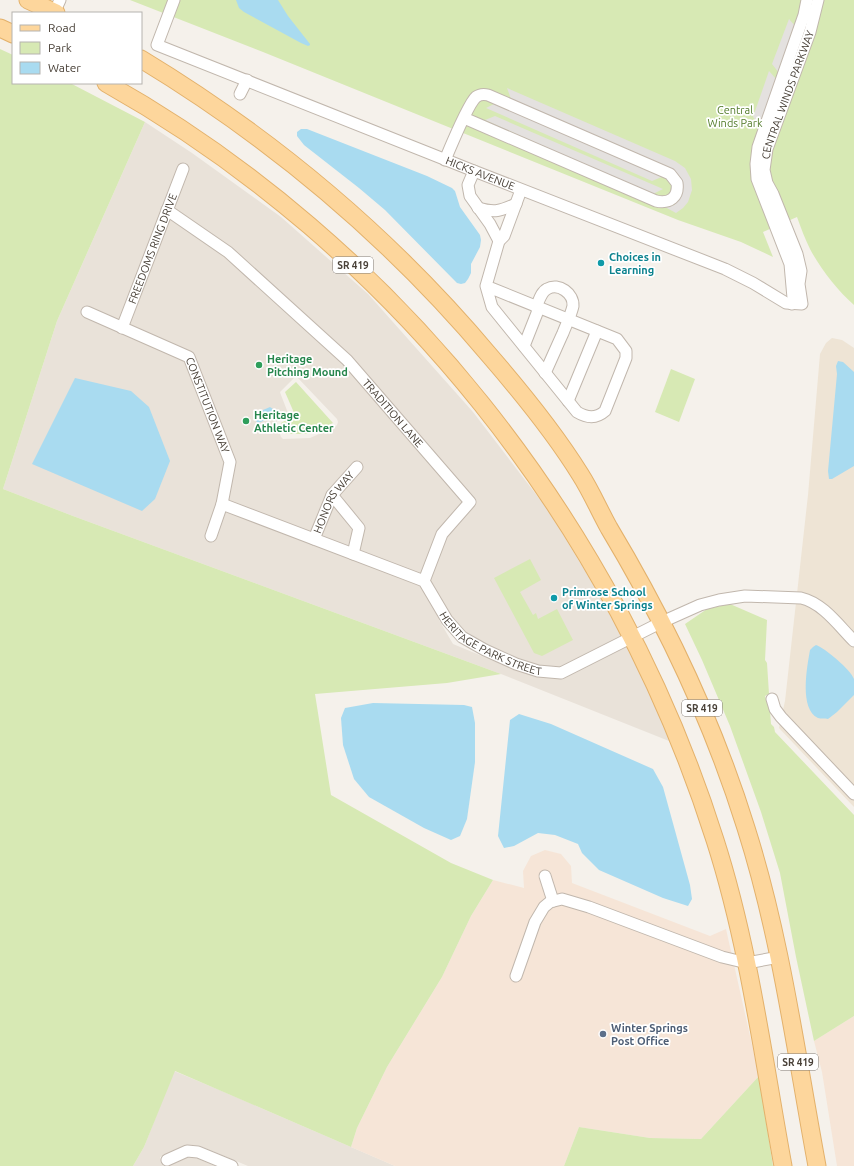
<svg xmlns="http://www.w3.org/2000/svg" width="854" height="1166" font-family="Ubuntu,sans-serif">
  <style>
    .residential { fill: #e9e2d9; fill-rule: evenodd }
    .commercial { fill: #f6e5d7 }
    .education { fill: #eee4d5 }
    .green { fill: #d7e9b4 }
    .parking { fill: #e4e1df }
    .water { fill: #a9dbf0 }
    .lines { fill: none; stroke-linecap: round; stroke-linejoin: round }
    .street-casing { stroke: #c1b7ad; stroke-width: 13 }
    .primary-casing { stroke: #e3b16b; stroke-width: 19 }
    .street { stroke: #fff; stroke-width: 11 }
    .primary { stroke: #fdd69c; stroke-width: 17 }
    .culture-dot { fill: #0f9aa8; stroke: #fff; stroke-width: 1.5 }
    .leisure-dot { fill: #2e9e5b; stroke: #fff; stroke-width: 1.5 }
    .service-dot { fill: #5c6f8a; stroke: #fff; stroke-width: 1.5 }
    .labels { text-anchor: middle; stroke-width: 3.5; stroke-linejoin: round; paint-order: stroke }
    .shield { fill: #fff; stroke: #807a74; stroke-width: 1 }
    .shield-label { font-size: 10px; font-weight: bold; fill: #494138 }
    .street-label { font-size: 11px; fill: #494138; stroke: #fff }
    .park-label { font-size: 11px; fill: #537c2b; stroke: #fff }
    .culture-label { font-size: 11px; font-weight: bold; fill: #0d838f; stroke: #fff; text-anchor: start }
    .leisure-label { font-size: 11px; font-weight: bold; fill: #27864d; stroke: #fff; text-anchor: start }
    .service-label { font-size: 11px; font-weight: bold; fill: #4e5e75; stroke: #fff; text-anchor: start }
  </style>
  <rect width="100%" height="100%" fill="#f5f1eb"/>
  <g class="residential">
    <path d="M 145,122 L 192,153 L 281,217 L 368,294 L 473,412 L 548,510 L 624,635 L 560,667 L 539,665 L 518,658 L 487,644 L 466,632 L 447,611 L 439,620 L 453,644 L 513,669 L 537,677 L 559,679 L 628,646 L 674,743 L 501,674 L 73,516 L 3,489 L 57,321 ZM 297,377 L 337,419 L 338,422 L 337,425 L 335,427 L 310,438 L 283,439 L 281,437 L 276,423 L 278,420 L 288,413 L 281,395 L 280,392 L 294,378 Z"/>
    <polygon points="174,1071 217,1089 395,1166 248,1166 200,1146 188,1145 160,1157 163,1166 133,1166 144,1147"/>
    <polygon points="187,1157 196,1158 215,1166 168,1166"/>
  </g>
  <g class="commercial">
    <polygon points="545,850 561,854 571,866 572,883 710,936 726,929 759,1076 701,1139 650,1138 579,1127 564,1166 395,1166 351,1147 357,1128 387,1067 442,977 471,916 493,880 524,888 523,871 531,856"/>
    <polygon points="854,1016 854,1166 837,1166 822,1072 814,1041"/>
  </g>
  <polygon class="education" points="832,338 842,340 854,348 854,807 779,728 785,701 808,495 820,354 826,343"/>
  <g class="green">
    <path d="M 130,0 L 854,0 L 854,305 C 838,291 820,268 810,249 C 805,239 801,228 797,217 L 763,232 L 773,257 L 741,242 L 678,220 L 263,52 Z"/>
    <polygon points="0,49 13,55 13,83 70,83 145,122 57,321 3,489 73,516 501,674 447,683 315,694 331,795 451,863 493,880 471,916 442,977 387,1067 357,1128 351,1147 175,1071 144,1147 133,1166 0,1166"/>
    <polygon points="671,369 695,379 679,422 655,412"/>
    <polygon points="296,382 333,423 308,434 285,434 281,423 295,415 285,392"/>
    <polygon points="530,559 541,580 520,592 533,615 536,613 538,619 557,609 573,640 542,656 534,653 494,578"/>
    <polygon points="730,604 767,620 765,660 767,663 769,694 765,696 770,711 771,724 774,727 775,732 854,815 854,1016 814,1041 796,957 780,873 761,812 730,726 702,660 685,624 707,609"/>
    <polygon points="759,1076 773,1166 564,1166 579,1127 650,1138 701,1139"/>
  </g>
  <g class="parking">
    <polygon points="789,19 796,27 779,73 772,64"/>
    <polygon points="769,71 777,80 760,125 753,117"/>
    <polygon points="507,88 675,161 685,168 691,179 692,190 688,202 683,208 676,213 665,207 674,205 677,202 683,192 683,187 680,177 672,169 511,99"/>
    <polygon points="496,103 664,176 652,181 486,108"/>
    <polygon points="495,116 663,189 655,193 653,195 485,120"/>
  </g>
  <g class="water">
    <polygon points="236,0 278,0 288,16 310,44 310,45 308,46 301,43 244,12 239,8"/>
    <polygon points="301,129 307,129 427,176 452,188 455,191 460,207 480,235 481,240 480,247 471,264 471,273 468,279 465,283 461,284 457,283 385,210 359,188 304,145 297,136 297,132"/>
    <polygon points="838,361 843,362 854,372 854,466 832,479 829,479 828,471 837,374 836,366"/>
    <polygon points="75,378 131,391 149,407 170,461 155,499 142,511 32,464"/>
    <polygon points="270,407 273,409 275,415 273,417 258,423 256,421 254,415 256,413"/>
    <path d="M 816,645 C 825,648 851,670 854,679 C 854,683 854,690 854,695 L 837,712 L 828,719 C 825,718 821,719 818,718 C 799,709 807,667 810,650 L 813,647 Z"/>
    <polygon points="373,703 464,705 472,707 475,723 475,762 467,819 460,836 451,840 424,828 369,797 354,779 343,745 341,718 345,708"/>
    <polygon points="519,714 551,724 653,769 663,787 690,885 692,899 688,906 663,898 599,870 582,853 578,844 555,835 538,833 514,846 504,848 498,836 510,720"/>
  </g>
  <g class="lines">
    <g class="street-casing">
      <g id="street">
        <path id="s1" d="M 174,0 L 157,45 L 474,171 L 725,269 L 753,283 L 786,303 L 802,304 L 799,284 L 801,271 L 797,254 L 773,194 L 767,183 L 764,170 L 767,149 L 810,32 L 818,0"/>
        <polyline points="54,13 60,0"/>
        <polyline points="240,94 247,80"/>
        <path d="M 445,160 C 450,148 469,103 476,97 C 480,94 484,94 488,95 L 670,174 L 677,183 C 679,197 670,204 656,201 L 464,118"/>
        <polyline points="474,171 468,185 470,196 490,224 499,241"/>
        <path d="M 478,208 C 495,213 500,211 516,204"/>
        <path id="s2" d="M 167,210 L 228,252 L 347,360 L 470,502 L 442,534 L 424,581"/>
        <path d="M 486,286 L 617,339 L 626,351 L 626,358 L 605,411 C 596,419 587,418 577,412 L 492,307 L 486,286 L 499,241 L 504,236 L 521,190"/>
        <polyline points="792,304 793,298 790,264 757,179 756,164 758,147 804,15 807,0"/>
        <path d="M 536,307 C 539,301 541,292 547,289 C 559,282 574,294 573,306 C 571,315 566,325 563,333 C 557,346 551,360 545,373"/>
        <path id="s3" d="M 87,312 L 189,357 L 230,462 L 222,504 L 211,536"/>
        <path id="s4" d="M 122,328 L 183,169"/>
        <polyline points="524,346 539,308"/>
        <polyline points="568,401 597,331"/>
        <polyline points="332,495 359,528 353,554"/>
        <path id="s5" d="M 222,504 L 424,581 L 447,620 L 462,637 L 485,650 L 516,664 L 538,671 L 561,673 L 662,622 L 700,605 L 719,600 L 745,596 L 801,598 C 823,603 839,626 854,641"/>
        <path id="s6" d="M 314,539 L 332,495 L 357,467"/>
        <polyline points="772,699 775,709 781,717 854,794"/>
        <polyline points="545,876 553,901"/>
        <polyline points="516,976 535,922 544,907 550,902 562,899 589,907 722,957 747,963 779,957"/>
        <polyline points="167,1160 187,1151 198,1152 232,1166"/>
      </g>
    </g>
    <g class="primary-casing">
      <g id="primary">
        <polyline points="28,0 56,13"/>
        <polyline points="0,28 13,34"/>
        <path d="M 141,59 C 273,139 391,238 490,356 C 522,393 554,432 580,474 C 591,491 599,510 609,528 C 666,623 713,722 746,828 C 781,938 796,1053 817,1166"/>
        <path d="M 106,83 C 396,246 615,524 715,840 C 749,946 763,1057 783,1166"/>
      </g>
    </g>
    <use href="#street" class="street"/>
    <use href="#primary" class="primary"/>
  </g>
  <g class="culture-dot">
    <circle cx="601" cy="263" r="4"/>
    <circle cx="554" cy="598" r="4"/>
  </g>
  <g class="leisure-dot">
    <circle cx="259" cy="365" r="4"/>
    <circle cx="246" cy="421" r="4"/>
  </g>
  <circle class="service-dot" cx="603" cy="1034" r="4"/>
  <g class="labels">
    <g class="shield">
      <rect x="333" y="257" width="40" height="16" rx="3"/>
      <rect x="682" y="700" width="40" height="16" rx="3"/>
      <rect x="778" y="1054" width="40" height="16" rx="3"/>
    </g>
    <g class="shield-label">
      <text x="353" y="269">SR 419</text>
      <text x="702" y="712">SR 419</text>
      <text x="798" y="1066">SR 419</text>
    </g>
    <g class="street-label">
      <text dy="4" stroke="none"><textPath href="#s1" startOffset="965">CENTRAL WINDS PARKWAY</textPath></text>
      <text dy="4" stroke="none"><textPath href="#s1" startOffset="396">HICKS AVENUE</textPath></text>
      <text dy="4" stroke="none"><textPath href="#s4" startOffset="85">FREEDOMS RING DRIVE</textPath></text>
      <text dy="4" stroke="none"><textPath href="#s3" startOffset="163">CONSTITUTION WAY</textPath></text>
      <text dy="4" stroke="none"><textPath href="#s2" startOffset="305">TRADITION LANE</textPath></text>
      <text dy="4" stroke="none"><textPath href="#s6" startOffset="42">HONORS WAY</textPath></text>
      <text dy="4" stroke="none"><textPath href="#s5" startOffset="312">HERITAGE PARK STREET</textPath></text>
    </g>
    <g class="park-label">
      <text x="735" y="114">Central<tspan x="735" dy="13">Winds Park</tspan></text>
    </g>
    <g class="culture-label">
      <text x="609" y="261">Choices in<tspan x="609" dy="13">Learning</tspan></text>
      <text x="562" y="596">Primrose School<tspan x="562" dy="13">of Winter Springs</tspan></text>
    </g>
    <g class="leisure-label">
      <text x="267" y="363">Heritage<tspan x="267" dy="13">Pitching Mound</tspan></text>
      <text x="254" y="419">Heritage<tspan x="254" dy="13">Athletic Center</tspan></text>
    </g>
    <g class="service-label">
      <text x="611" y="1032">Winter Springs<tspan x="611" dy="13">Post Office</tspan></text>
    </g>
  </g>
  <rect x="12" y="12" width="130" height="72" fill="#ffffff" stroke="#b6b3af"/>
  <rect x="20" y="25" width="20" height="6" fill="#fdd69c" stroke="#b6b3af"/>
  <text x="48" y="32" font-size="12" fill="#494138">Road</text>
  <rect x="20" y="42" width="20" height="12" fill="#d7e9b4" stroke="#b6b3af"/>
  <text x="48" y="52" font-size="12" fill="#494138">Park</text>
  <rect x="20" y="62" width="20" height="12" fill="#a9dbf0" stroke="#b6b3af"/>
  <text x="48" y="72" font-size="12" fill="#494138">Water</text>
</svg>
